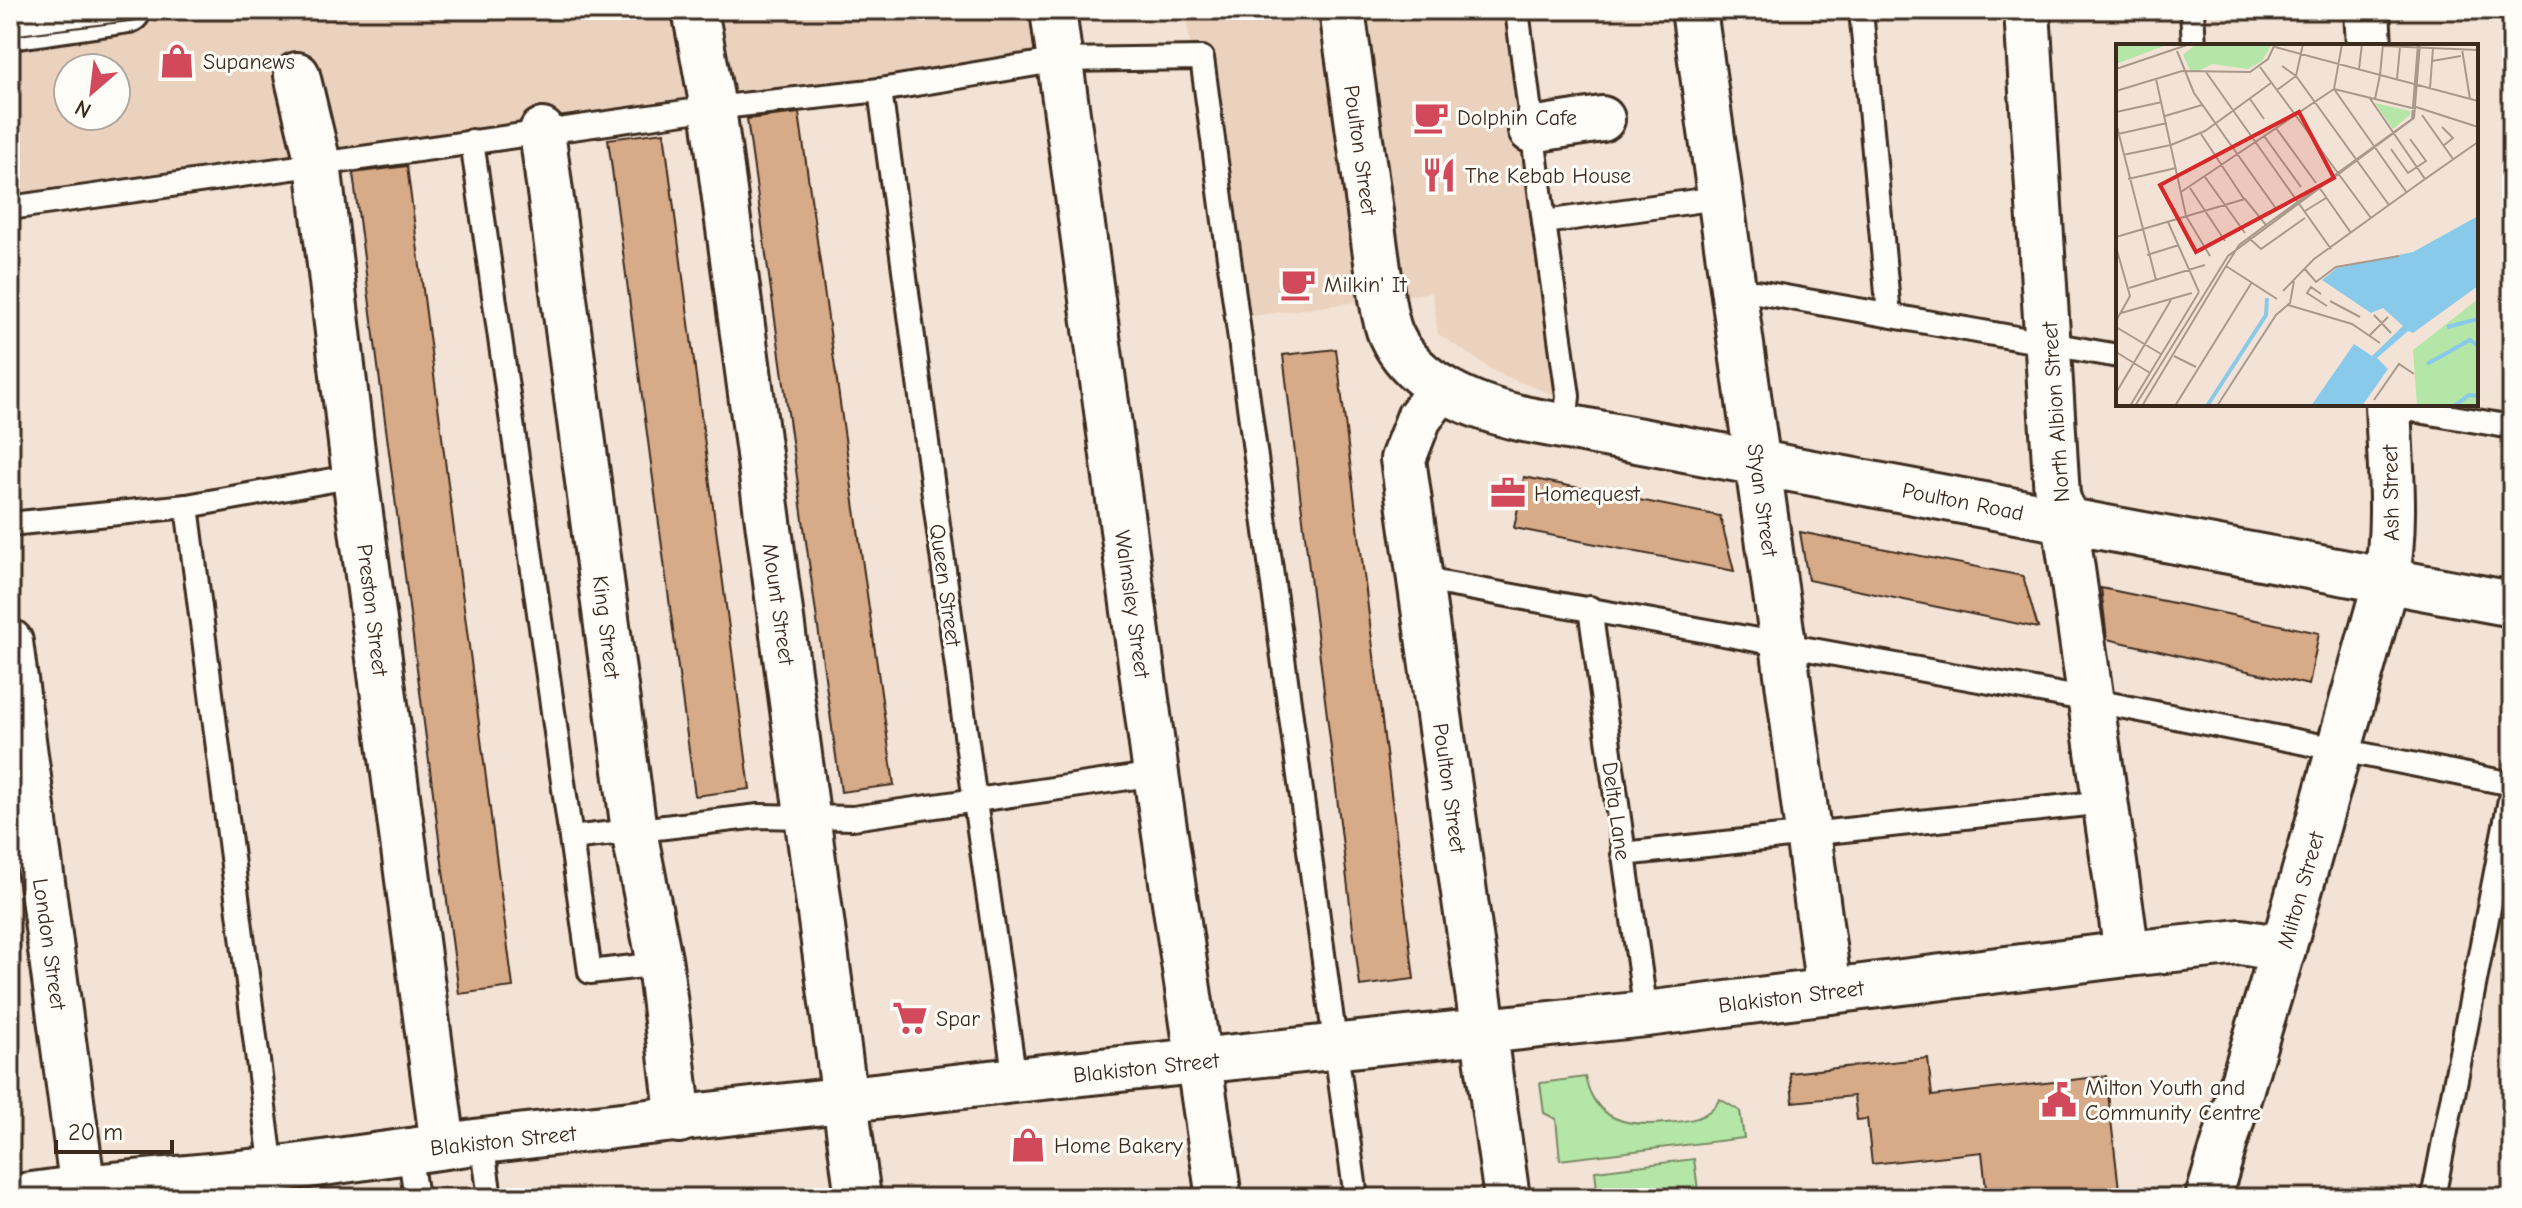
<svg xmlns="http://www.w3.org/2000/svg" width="2522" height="1208" font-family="'Comic Neue',sans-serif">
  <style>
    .built { fill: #ead2bf; fill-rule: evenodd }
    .green { fill: #b3e6a7; stroke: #778862; stroke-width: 2 }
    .building { fill: #d7aa88; stroke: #3b2a1e; stroke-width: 2 }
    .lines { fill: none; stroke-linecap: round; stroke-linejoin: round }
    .lane-casing { stroke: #3b2a1e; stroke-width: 28 }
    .street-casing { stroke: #3b2a1e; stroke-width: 50 }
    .secondary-casing { stroke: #3b2a1e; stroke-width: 50 }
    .primary-casing { stroke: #3b2a1e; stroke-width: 50 }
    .lane { stroke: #fdfcf7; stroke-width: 22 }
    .street { stroke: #fdfcf7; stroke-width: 44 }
    .secondary { stroke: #fdfcf7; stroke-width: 44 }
    .primary { stroke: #fdfcf7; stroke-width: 44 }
    .tram { stroke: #3b2a1e; stroke-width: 2 }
    .labels { text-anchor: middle; stroke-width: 6; stroke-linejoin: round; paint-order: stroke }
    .poi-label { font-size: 22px; fill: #3b2a1e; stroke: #fdfcf7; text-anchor: start }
    .street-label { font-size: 22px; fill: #3b2a1e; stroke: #fdfcf7 }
    .inset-river { fill: none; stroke: #89caea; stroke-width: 4 }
    .inset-road { fill: none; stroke: #a9998c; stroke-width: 2 }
    .view { fill: #d62828; fill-opacity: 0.15; stroke: #d62828; stroke-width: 4 }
    .inset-edge { fill: none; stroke: #3b2a1e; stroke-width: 4 }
  </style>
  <rect width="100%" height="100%" fill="#f2e3d6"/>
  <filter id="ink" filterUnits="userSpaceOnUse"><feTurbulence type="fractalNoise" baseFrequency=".0125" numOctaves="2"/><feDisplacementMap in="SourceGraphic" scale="16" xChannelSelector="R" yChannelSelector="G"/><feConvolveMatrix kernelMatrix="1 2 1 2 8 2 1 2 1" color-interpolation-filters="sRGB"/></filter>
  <g filter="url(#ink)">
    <g class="built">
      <path d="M 10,10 L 1053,10 L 1060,60 L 10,197 ZM 68,68 L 116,68 L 116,116 L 68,116 Z"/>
      <polygon points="1185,10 1517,10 1568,396 1554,395 1497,373 1438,334 1432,292 1229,319"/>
    </g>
    <g class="green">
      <path d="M 1585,1077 C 1595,1121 1627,1127 1666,1123 C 1689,1121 1707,1120 1720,1099 L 1740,1111 L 1744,1138 L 1560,1160 L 1556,1119 L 1544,1113 L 1540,1083 Z"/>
      <polygon points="1694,1159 1699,1198 1598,1198 1595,1171"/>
    </g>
    <g class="building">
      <polygon points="799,113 894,785 841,792 747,119"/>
      <polygon points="664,132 750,789 695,796 608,139"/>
      <polygon points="407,166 513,987 459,994 353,173"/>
      <polygon points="1336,349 1414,979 1360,986 1283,355"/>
      <polygon points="1524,477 1720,516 1734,571 1514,528"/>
      <polygon points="1800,532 2023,576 2038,628 1808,580"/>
      <polygon points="2101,588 2319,633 2309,685 2107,639"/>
      <polygon points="1928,1058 1932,1096 2106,1076 2120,1198 1987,1198 1982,1152 1872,1164 1867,1119 1857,1120 1854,1096 1793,1102 1790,1073"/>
    </g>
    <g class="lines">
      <g class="lane-casing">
        <g id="lane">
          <polyline points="1517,10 1544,222 1718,198"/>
          <polyline points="1861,10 1889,315"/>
          <polyline points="2192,10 2194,46"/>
          <polyline points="880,90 975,802 1015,1080"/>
          <polyline points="472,141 590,972 660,964"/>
          <polyline points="10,208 713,108 880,90 1060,60 1202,58 1356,1198"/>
          <polyline points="1544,222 1568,396 1565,426"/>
          <polyline points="1734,296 1757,292 2118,356"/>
          <polyline points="2383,405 2512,427"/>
          <polyline points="187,506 272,1170"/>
          <polyline points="10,524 187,506 355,476"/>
          <polyline points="1419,579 2090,700 2512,784"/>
          <polyline points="1590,608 1646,1014"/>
          <polyline points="571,838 759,816 853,818 1156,774"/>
          <polyline points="1623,854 2105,802"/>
          <polyline points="482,1141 490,1198"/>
          <polyline points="409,1150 416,1198"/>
          <polyline points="2433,1198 2512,789"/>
        </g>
      </g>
      <g class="street-casing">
        <g id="street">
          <polyline points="695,10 713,108 858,1198"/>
          <polyline points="1053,10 1156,774 1219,1198"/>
          <polyline points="1694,10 1783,644 1829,991"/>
          <polyline points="2027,10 2057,496 2065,520 2127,954"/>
          <polyline points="2367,10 2369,46"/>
          <polyline points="297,75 318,163 355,476 443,1146"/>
          <polyline points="1531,130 1602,119"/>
          <polyline points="542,131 634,831 660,964 679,1120"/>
          <polyline points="1442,388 1419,418 1403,459 1507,1198"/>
          <polyline points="10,642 84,1198"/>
          <polyline points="10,1198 83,1188 272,1170 482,1141 1015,1080 1646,1014 2127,954 2241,942 2283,949"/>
          <path d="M 2208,1198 L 2283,949 L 2386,581 C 2397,523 2390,463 2388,404"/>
        </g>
      </g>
      <g class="secondary-casing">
        <polyline id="secondary" points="10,27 128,10"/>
      </g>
      <g class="primary-casing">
        <path id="primary" d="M 1342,10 L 1382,298 C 1384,310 1386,324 1391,335 C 1414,385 1475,408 1524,419 L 2512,604"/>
      </g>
      <use href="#lane" class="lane"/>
      <use href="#street" class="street"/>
      <use href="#secondary" class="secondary"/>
      <use href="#primary" class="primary"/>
      <polyline class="tram" points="10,36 217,10"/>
    </g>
  </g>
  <defs>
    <g id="shop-bare" transform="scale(2.76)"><path d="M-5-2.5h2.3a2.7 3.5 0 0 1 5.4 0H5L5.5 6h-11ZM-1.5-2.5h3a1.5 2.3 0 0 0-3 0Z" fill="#d1495b" stroke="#fdfcf7" stroke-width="2.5" paint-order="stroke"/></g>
    <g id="cafe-bare" transform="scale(2.76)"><path d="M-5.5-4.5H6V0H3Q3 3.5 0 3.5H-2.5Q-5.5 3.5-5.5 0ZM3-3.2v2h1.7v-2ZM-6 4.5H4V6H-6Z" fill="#d1495b" stroke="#fdfcf7" stroke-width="2.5" paint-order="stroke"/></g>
    <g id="restaurant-bare" transform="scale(2.76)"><path d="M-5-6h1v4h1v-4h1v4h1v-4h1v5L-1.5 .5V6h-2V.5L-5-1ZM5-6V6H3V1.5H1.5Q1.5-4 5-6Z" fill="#d1495b" stroke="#fdfcf7" stroke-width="2.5" paint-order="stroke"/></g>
    <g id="office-bare" transform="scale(2.76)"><path d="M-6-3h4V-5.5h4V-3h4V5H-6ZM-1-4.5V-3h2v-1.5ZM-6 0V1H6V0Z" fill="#d1495b" stroke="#fdfcf7" stroke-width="2.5" paint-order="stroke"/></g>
    <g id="supermarket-bare" transform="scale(2.76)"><path d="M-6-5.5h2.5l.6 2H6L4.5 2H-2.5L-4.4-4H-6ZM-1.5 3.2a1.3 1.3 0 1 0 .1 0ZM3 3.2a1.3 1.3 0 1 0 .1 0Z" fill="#d1495b" stroke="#fdfcf7" stroke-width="2.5" paint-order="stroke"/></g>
    <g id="civic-bare" transform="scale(2.76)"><path d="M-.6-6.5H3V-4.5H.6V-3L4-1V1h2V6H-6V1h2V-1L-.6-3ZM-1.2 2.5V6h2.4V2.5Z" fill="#d1495b" stroke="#fdfcf7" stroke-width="2.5" paint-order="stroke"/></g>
  </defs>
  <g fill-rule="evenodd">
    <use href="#shop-bare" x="177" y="61"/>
    <use href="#cafe-bare" x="1431" y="117"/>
    <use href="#restaurant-bare" x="1439" y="175"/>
    <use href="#cafe-bare" x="1298" y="284"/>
    <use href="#office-bare" x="1508" y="493"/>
    <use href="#supermarket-bare" x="910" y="1018"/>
    <use href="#civic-bare" x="2059" y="1100"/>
    <use href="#shop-bare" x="1028" y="1145"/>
  </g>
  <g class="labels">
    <g class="poi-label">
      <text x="203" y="69">Supanews</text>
      <text x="1457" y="125">Dolphin Cafe</text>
      <text x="1465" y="183">The Kebab House</text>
      <text x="1324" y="292">Milkin' It</text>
      <text x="1534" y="501">Homequest</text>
      <text x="936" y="1026">Spar</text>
      <text x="2085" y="1095">Milton Youth and<tspan x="2085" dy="25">Community Centre</tspan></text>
      <text x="1054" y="1153">Home Bakery</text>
    </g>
    <g class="street-label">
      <text transform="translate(1361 150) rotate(82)" y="8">Poulton Street</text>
      <text transform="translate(2055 412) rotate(-94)" y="8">North Albion Street</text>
      <text transform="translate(2390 493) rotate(-91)" y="8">Ash Street</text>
      <text transform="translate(1763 500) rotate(82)" y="8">Styan Street</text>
      <text transform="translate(1963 501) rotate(11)" y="8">Poulton Road</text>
      <text transform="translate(946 585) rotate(82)" y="8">Queen Street</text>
      <text transform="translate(779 604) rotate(82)" y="8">Mount Street</text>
      <text transform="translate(1133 604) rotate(82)" y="8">Walmsley Street</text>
      <text transform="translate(373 610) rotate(83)" y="8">Preston Street</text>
      <text transform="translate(607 627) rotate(83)" y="8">King Street</text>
      <text transform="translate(1450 788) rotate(82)" y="8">Poulton Street</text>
      <text transform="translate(1617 811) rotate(82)" y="8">Delta Lane</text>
      <text transform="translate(2300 890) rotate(-74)" y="8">Milton Street</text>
      <text transform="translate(50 944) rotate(82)" y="8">London Street</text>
      <text transform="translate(1791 996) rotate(-7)" y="8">Blakiston Street</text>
      <text transform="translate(1146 1067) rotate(-6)" y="8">Blakiston Street</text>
      <text transform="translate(503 1140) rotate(-6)" y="8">Blakiston Street</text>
    </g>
  </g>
  <g transform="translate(2116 44)">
    <rect width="362" height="362" fill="#f2e3d6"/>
    <path d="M 0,0 L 53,0 L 0,20 ZM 80,0 L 156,0 L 146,17 L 132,25 L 96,20 L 83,27 L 74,26 L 67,11 ZM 259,59 L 294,67 L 294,71 L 277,85 ZM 362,255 L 362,362 L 301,362 L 297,306 Z" fill="#b3e6a7"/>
    <path d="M 362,172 L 362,242 L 297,289 L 292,287 L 261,314 L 272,325 L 246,362 L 195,362 L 238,300 L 256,312 L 287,282 L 267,264 L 255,269 L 206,236 L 221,224 L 297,208 Z" fill="#89caea"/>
    <path class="inset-river" d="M 331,283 L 362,275M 311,320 L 354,296 L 362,302M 91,362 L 150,271 L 151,254M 338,362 L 353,351 L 362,352"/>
    <path class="inset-road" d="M 267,2 L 362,6M 159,3 L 362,57M 346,5 L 354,55M 61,7 L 78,49 L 161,166M 316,17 L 345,12M 166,22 L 180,32 L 273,161M 144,23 L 255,174M 0,25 L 74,0M 243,25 L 246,0M 90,28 L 215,205M 264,31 L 267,0M 40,35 L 70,172 L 94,212M 281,35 L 284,3M 314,44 L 317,4M 218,45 L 291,149M 218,45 L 300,65M 161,46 L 180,32 L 187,0M 0,47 L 66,27 L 134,28 L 152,15 L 159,0M 253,53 L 309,135 L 362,98M 134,55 L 148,75M 259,55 L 264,31M 300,63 L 362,83M 0,68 L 46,58M 306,71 L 337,115M 49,72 L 86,61M 0,79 L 40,236M 326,83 L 337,94 L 327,102M 160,84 L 200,139M 2,90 L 51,79M 85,90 L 128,155M 148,92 L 185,143M 55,101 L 89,87 L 155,39M 275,105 L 292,129 L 310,117 L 294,95M 7,111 L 55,101M 89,133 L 129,189M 12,135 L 60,124M 203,143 L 235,189M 74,144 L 109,197M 65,148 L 218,45 L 226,0M 189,167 L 210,154M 52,178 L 83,248M 150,181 L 296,75 L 302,0M 0,193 L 129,155 L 150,181 L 123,201 L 110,222M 133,194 L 145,205 L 189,174M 0,203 L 14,252 L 0,277M 31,211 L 63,201M 110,222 L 161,255M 188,224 L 200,238 L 220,223 L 283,212M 13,244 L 89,221M 167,247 L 198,215 L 309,135M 205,250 L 195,243 L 191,249 L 211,262M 214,257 L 244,273M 172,261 L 236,280 L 264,299M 5,269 L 76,249M 258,271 L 275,289M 0,283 L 45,310M 254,291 L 272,273M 0,308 L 34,329M 58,312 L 80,323M 0,349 L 55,256M 258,356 L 283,320 L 298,330M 14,362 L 83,248M 19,362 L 112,212 L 298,74 L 304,0M 26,362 L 110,222M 59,362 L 136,238M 101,362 L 160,271 L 174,259 L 178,237"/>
    <path class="view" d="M 183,68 L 218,134 L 80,208 L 44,141 Z"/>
    <rect width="362" height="362" class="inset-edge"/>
  </g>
  <rect width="2522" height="1208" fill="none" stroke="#fdfcf7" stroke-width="40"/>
  <rect x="20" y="20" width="2482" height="1168" fill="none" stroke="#3b2a1e" stroke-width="3" filter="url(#ink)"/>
  <g transform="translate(92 92) rotate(208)"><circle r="38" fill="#fdfcf7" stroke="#afa8a0" stroke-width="2"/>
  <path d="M0-6L14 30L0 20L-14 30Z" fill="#d1495b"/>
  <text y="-12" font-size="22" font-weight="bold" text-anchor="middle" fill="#3b2a1e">N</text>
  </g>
  <path d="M56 1140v12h116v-12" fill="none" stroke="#3b2a1e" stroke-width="4"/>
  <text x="68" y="1140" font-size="24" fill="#3b2a1e" stroke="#fdfcf7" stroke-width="6" paint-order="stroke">20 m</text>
</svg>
